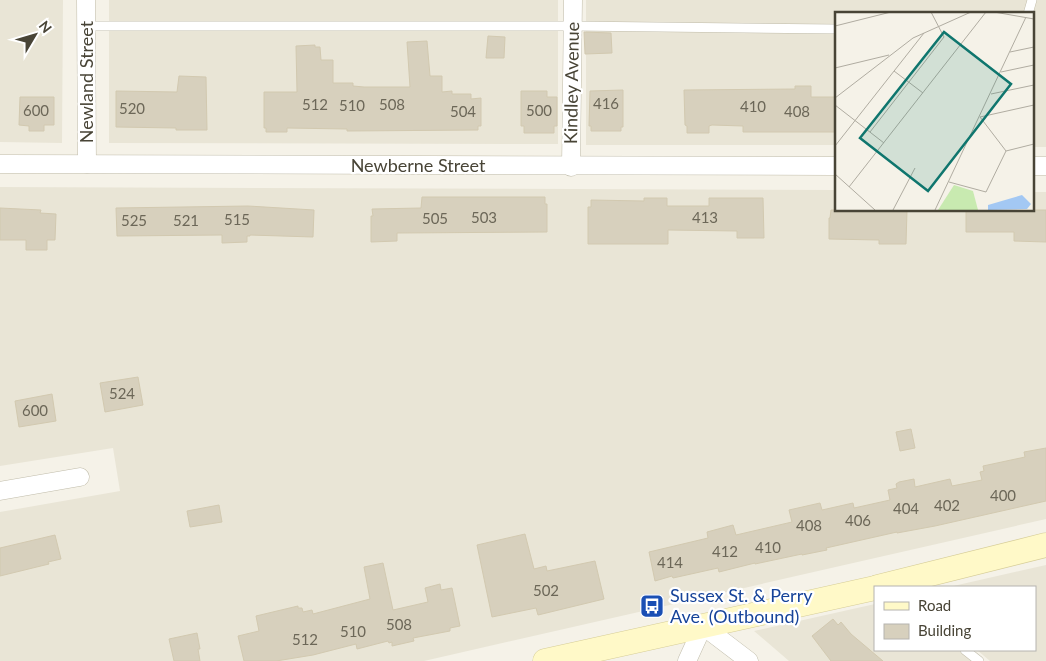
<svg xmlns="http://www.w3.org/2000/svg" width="1046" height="661" font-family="Lato,sans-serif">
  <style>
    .residential { fill: #e9e5d6 }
    .building { fill: #d7d0bd; stroke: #d2c9b0 }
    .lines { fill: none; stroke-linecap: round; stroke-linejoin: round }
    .lane-casing { stroke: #c0bcaa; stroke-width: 10 }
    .street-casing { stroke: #c0bcaa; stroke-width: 19 }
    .secondary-casing { stroke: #d6cd97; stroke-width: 25 }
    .lane { stroke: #fff; stroke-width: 9 }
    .street { stroke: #fff; stroke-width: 18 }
    .secondary { stroke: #fff9c8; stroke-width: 24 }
    .labels { text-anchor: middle; stroke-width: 4.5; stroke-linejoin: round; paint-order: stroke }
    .number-label { font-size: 15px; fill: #6c6758 }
    .street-label { font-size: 18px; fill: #484436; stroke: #fff }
    .transit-label { font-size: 18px; fill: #164399; stroke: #fff; text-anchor: start }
    .inset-road { fill: none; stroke: #b0aca1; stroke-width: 1 }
    .view { fill: #0f766e; fill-opacity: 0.15; stroke: #0f766e; stroke-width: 2.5 }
    .inset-edge { fill: none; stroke: #484436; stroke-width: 2.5 }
  </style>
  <rect width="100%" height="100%" fill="#f5f2e8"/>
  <g class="residential">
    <polygon points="0,0 63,0 62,143 0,142"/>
    <polygon points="109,0 558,0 558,144 109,143"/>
    <polygon points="586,0 1046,0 1046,147 1032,147 1032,14 836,14 836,145 586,145"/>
    <polygon points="0,187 836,190 836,210 1032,210 1032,192 1046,192 1046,519 424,661 0,661 0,512 120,491 113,448 0,466"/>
    <polygon points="1046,565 1046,661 990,661 977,650 1035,650 1035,587 949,587"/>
    <polygon points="875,604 875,650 959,650 973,661 789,661 754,631"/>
  </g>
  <g class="building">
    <polygon points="584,32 611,33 612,53 585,54"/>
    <polygon points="488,36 505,37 504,58 486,58"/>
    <polygon points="427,41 430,76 442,76 442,92 452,91 452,94 471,94 471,99 481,98 481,126 478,126 478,130 347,131 347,129 287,128 287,132 266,132 266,128 264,128 264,92 297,92 296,46 315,45 315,47 320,47 321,60 333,60 333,83 353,83 353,86 364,87 410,87 407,42"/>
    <polygon points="179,76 206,77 207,130 176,130 176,128 116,127 116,91 177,92"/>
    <polygon points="795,86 811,86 811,97 836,97 836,132 743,132 743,126 712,125 709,126 709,133 687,133 687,126 685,125 684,90 795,89"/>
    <polygon points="623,90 623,127 621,127 621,131 591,131 591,126 589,126 590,91"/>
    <polygon points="521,91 547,91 547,97 557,97 557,126 554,126 554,133 524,133 524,126 521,126"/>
    <polygon points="20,97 54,97 54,125 44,125 44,131 29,131 29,126 19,125"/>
    <polygon points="422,197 545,197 545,204 547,204 547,232 397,233 397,241 371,242 371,216 373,216 372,209 421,208"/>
    <polygon points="644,198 667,198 667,206 709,206 709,198 763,198 764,238 737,238 737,231 668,230 668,244 588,244 588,207 591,207 591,200 644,201"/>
    <polygon points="248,206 314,210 313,237 250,235 250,236 247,236 247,242 222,243 222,235 117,236 116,208"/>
    <polygon points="0,208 41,210 40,213 56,214 55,240 47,240 47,250 26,250 26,240 0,240"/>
    <polygon points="831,210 907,210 906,244 879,244 879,240 829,239 829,218 830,218"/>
    <polygon points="966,210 1046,210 1046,242 1014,241 1014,232 966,232"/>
    <polygon points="138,377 143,405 105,412 100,383"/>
    <polygon points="52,394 56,421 19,427 15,401"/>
    <polygon points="911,429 915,448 900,451 896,432"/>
    <polygon points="1046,448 1046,501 935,526 897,533 897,532 826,548 827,550 802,555 802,554 755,564 755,563 719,572 718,568 673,578 672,576 655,581 649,552 708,538 707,532 733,525 736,535 792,522 789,510 820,503 822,510 853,503 854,508 890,500 888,490 897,488 896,484 899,482 914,479 915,487 950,479 952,486 982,480 980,472 984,471 983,466 1025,457 1024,452"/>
    <polygon points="219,505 222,522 190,527 187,511"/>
    <polygon points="525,534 534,569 546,566 547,571 595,561 604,599 538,615 536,608 492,617 477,545"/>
    <polygon points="55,535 61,559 48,562 49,564 0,576 0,548"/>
    <polygon points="383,563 393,610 428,602 425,588 440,584 441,590 452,588 460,626 450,628 450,631 413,638 414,641 392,646 392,642 389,643 388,641 357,649 356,644 313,655 276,661 244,661 238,636 259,631 256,616 298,606 298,608 302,608 303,612 312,610 313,614 370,599 364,567"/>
    <polygon points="833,619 838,625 841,622 851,634 883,661 831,661 812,636"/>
    <polygon points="197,633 200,649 198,649 200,661 174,661 169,639"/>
  </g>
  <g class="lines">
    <g class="lane-casing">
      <g id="lane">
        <polyline points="1028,14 1032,0"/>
        <polyline points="87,26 573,26 836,29"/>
        <polyline points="965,650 979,661"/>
      </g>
    </g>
    <g class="street-casing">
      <g id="street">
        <polyline points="86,0 87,164"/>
        <polyline points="0,164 836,166"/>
        <polyline points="1032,166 1046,166"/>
        <polyline points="571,167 573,0"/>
        <polyline points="0,491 80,477"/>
        <polyline points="687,661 703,626 749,661"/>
      </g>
    </g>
    <g class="secondary-casing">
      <g id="secondary">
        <polyline points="878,587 1046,545"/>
        <polyline points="545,661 875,588"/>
      </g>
    </g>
    <use href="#lane" class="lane"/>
    <use href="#street" class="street"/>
    <use href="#secondary" class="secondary"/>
  </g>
  <defs>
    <g id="bus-square" transform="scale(1.25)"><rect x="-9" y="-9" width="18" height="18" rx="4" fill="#1a4fb4" stroke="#fff"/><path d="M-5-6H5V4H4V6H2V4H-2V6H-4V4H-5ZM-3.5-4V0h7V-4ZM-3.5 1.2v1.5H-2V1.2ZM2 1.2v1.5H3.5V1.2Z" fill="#fff"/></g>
  </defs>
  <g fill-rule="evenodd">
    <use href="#bus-square" x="652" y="606"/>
  </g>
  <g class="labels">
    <g class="number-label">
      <text x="606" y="109">416</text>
      <text x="315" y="110">512</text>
      <text x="392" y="110">508</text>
      <text x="352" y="111">510</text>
      <text x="753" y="112">410</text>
      <text x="132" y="114">520</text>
      <text x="36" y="116">600</text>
      <text x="539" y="116">500</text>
      <text x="463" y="117">504</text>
      <text x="797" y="117">408</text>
      <text x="484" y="223">503</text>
      <text x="705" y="223">413</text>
      <text x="435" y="224">505</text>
      <text x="237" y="225">515</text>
      <text x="134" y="226">525</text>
      <text x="186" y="226">521</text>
      <text x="122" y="399">524</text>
      <text x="35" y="416">600</text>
      <text x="1003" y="501">400</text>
      <text x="947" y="511">402</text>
      <text x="906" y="514">404</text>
      <text x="858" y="526">406</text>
      <text x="809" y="531">408</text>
      <text x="768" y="553">410</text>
      <text x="725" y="557">412</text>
      <text x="670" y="568">414</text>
      <text x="546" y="596">502</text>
      <text x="399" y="630">508</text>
      <text x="353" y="637">510</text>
      <text x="305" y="645">512</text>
    </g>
    <g class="street-label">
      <text transform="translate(87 82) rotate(-90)" y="6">Newland Street</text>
      <text transform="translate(572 83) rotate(-89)" y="6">Kindley Avenue</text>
      <text x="418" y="172">Newberne Street</text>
    </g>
    <g class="transit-label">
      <text x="670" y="602">Sussex St. &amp; Perry<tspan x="670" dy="21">Ave. (Outbound)</tspan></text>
    </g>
  </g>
  <g transform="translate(835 12)">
    <rect width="199" height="199" fill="#f5f2e8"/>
    <path d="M 119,173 L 138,179 L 143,198 L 103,198 Z" fill="#c8eab0"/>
    <path d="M 187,183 L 196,192 L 192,197 L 153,198 L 153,193 Z" fill="#a3c8f3"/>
    <path class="inset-road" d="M 159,0 L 199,7M 0,14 L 56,0M 175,40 L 199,35M 0,56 L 54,43M 59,59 L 88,81M 166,60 L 199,53M 156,82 L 199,73M 0,86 L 78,26 L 136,0M 0,93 L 49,131M 145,105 L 199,93M 145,105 L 171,139M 35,120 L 109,25 L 96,0M 0,134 L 89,21M 0,162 L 40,198M 114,170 L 151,180 L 171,139 L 199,132M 14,175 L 151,0M 58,198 L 80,156M 100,198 L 191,5"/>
    <path class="view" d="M 109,20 L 176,72 L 93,179 L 25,126 Z"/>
    <rect width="199" height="199" class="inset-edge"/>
  </g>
  <rect x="874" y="586" width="162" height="65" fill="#ffffff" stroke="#b6b4af"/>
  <rect x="884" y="602" width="25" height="8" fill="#fff9c8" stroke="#b6b4af"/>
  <text x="918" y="611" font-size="15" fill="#484436">Road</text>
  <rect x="884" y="624" width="25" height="15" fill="#d7d0bd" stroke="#b6b4af"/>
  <text x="918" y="636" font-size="15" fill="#484436">Building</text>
  <g transform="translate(35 35) rotate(52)" stroke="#ffffff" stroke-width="4" paint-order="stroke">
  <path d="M0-4L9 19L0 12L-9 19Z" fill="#484436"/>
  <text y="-8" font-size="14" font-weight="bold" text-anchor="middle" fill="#484436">N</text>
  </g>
</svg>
